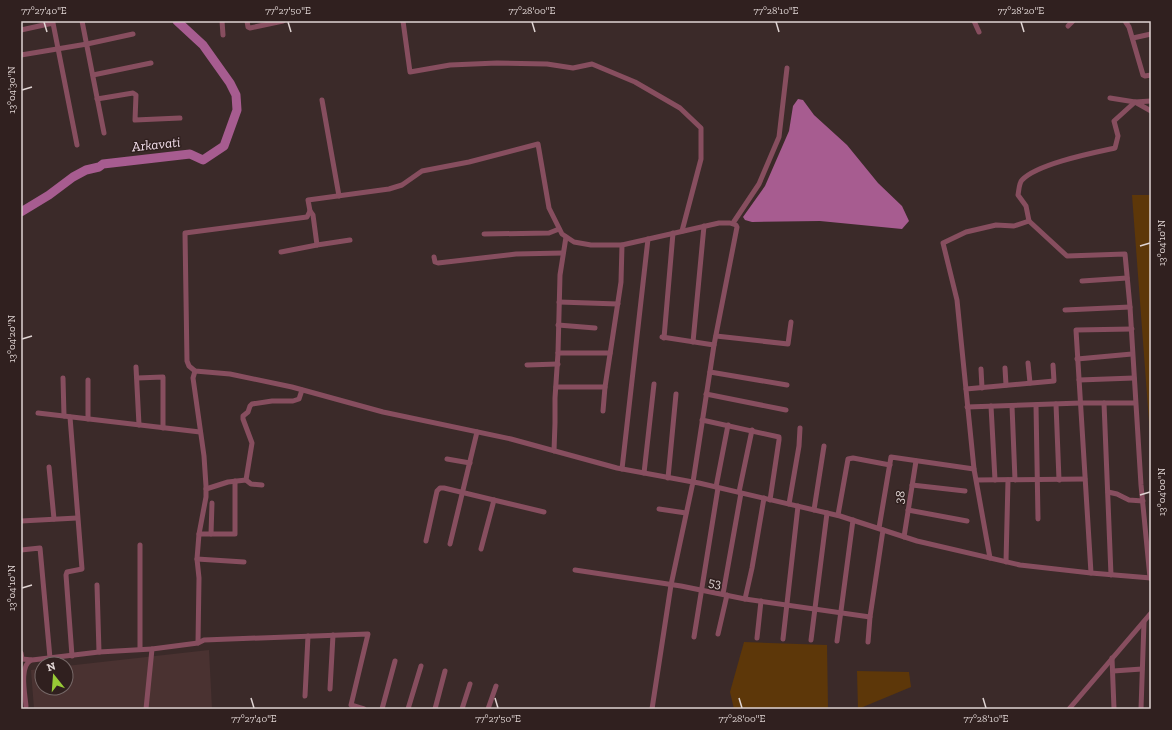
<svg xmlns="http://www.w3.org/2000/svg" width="1172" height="730" font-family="'Zilla Slab',serif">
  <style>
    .built { fill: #4a3231 }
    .green { fill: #5d3709 }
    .water { fill: #a75c90 }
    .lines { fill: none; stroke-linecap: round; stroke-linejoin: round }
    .river { stroke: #a75c90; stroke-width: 9 }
    .minor { stroke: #874e5f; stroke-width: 5 }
    .ticks { fill: none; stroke: #dfd4d3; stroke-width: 1.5 }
    .labels { text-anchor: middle; stroke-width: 3; stroke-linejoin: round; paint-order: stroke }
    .street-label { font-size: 13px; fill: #dfd4d3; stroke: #30201f }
    .water-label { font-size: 14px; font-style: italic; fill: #f2ddea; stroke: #30201f }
    .neatline { fill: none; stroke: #dfd4d3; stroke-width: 1.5 }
    .ticks-label { font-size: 10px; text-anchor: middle; fill: #dfd4d3 }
  </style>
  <rect width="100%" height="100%" fill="#3b2a29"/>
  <polygon class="built" points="209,650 212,709 34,709 31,670 42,669 42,688 66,688 66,666"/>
  <g class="green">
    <polygon points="1132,195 1151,195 1151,448"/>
    <polygon points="744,642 827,645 828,709 734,709 730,692"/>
    <polygon points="857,671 909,672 911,687 858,709"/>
  </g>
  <polygon class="water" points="798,99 803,100 814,115 847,145 878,183 902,206 909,221 902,229 820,221 752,222 745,220 743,217 765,186 789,131 793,106"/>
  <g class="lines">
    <polyline class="river" points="21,212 49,195 73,177 86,170 99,167 103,164 190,154 203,160 224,146 237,110 236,95 230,83 203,45 177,21"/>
    <g class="minor">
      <polyline points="82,21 104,133"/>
      <polyline points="222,21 223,35"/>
      <polyline points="247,21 248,27 250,28 283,21"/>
      <polyline points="403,21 410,72 450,65 497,63 547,64 573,68 592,64 635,82 680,108 701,128 701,159 682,231"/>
      <polyline points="974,21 979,32"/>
      <polyline points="1125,21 1129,27 1143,75 1145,76 1151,75"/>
      <polyline points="1068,26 1073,21"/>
      <polyline points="21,30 53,23 77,145"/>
      <polyline points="1133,38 1151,34"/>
      <polyline points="21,55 87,44 133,34"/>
      <polyline points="93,75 151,63"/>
      <polyline points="1110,98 1135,102 1151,111"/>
      <polyline points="97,99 133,93 136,95 135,120 180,118"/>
      <polyline points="322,100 339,196"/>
      <polyline points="1029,221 1067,256 1125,254 1130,307 1141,485 1150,578"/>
      <polyline points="733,223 759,184 779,137 787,68"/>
      <polyline points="484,234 549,233 559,229"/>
      <polyline points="317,245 350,240"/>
      <polyline points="281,252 317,245 313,215 310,211"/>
      <polyline points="434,257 435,262 438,263 516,254 563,253"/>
      <polyline points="1082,281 1127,278"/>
      <polyline points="559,302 618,304"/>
      <polyline points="1065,310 1130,307"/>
      <polyline points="558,325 595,328"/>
      <polyline points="716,336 788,344 791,322"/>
      <polyline points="662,337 714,345"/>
      <polyline points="664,338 673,233"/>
      <polyline points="693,342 704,226"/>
      <polyline points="558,353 610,353"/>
      <polyline points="1077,359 1132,354"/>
      <polyline points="1028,363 1030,383"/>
      <polyline points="527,365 558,364"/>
      <polyline points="136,367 139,425"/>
      <polyline points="1005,368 1006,385"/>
      <polyline points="981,369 982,388"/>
      <polyline points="195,371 193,378 204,456 206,486 206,497 199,534 197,559 199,578 198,643"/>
      <polyline points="710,372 787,385"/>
      <polyline points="63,378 64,416"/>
      <polyline points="137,378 163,377 163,428"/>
      <polyline points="1079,380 1134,378"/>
      <polyline points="556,387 605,387"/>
      <polyline points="966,389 1054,381 1053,365"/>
      <polyline points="706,394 786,410"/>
      <polyline points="1104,403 1111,575"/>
      <polyline points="1056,404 1059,480"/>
      <polyline points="1036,405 1038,519"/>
      <polyline points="991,406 995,480"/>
      <polyline points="1012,406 1015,480"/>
      <polyline points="967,407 1081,403 1135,403"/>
      <polyline points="603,411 605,387 621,282 622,245"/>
      <polyline points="38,413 200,432"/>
      <polyline points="70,417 82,569 67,572 66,575 72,656"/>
      <polyline points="88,419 88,380"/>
      <polyline points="702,420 779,437 779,440 770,500"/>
      <polyline points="554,451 555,423 555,398 558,353 560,275 566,237"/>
      <polyline points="447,459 470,463"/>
      <polyline points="49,467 54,519"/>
      <polyline points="622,469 648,239"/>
      <polyline points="644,473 654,384"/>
      <polyline points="668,478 676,394"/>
      <polyline points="246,480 251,484 262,485"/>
      <polyline points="977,480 1085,479"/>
      <polyline points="912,485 965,491"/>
      <polyline points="716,487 728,425"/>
      <polyline points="206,489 228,482 246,480 252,443 243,419 243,416 248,412 250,406 252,404 272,401 293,401 299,399 302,390"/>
      <polyline points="739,492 752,430"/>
      <polyline points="1108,492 1117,494 1129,500 1143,501"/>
      <polyline points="789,504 799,446 800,428"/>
      <polyline points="659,509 686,513"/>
      <polyline points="814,510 824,446"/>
      <polyline points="908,510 967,521"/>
      <polyline points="838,515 848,459 853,458 890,465"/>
      <polyline points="21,521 77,518"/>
      <polyline points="879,528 891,457 974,469"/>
      <polyline points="199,534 235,534 235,481"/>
      <polyline points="211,534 212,503"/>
      <polyline points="904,537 916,461"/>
      <polyline points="426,541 437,491 440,488 444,488 544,512"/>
      <polyline points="450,544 477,432"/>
      <polyline points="481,549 494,500"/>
      <polyline points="21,550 40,548 50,658"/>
      <path d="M 990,558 L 974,469 L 957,300 L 943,243 L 966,232 L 996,225 L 1014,226 L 1029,221 L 1026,206 L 1018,195 C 1019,190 1019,183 1022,180 C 1037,164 1092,153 1115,148 L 1118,136 L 1114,121 L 1135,102 L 1151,101"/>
      <polyline points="197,559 244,562"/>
      <polyline points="1006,562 1008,480"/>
      <polyline points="575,570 681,586 745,599 870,617"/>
      <polyline points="1091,573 1076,330 1132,329"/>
      <polyline points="97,585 99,652"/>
      <polyline points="723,594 741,493"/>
      <polyline points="745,599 752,568 764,498"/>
      <polyline points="718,634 727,595"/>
      <polyline points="694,637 718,488"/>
      <polyline points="757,638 761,601"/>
      <polyline points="783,639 798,506"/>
      <polyline points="811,640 827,513"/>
      <polyline points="837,641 853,520"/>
      <polyline points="868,642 870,617 883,530"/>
      <polyline points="140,649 140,545"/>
      <polyline points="21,653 22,659 32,660 99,652 152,649"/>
      <polyline points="1112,658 1114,709"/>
      <polyline points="1113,671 1142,669"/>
      <polyline points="330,689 333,635"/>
      <polyline points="305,696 308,636"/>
      <path d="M 26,706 C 25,694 19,666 31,660"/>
      <polyline points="146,709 152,649 198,643 204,640 368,634 351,705 364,709"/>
      <polyline points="382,709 395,661"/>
      <polyline points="408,709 421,666"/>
      <polyline points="435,709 445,671"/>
      <polyline points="462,709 470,684"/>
      <polyline points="488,709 496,686"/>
      <polyline points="652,709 671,585 693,482 714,345 737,227 736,225 730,223 719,223 622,245 591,245 574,242 562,234 549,208 538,144 469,162 422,171 402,185 389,189 308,200 310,211 307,217 185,233 187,361 189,366 195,371 230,374 292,387 383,412 511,439 617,468 693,482 699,483 840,516 917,541 1020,565 1091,573 1151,578"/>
      <polyline points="1069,709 1151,613"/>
      <polyline points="1141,709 1144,622"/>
    </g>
  </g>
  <path class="ticks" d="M 44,22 L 47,32M 288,22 L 291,32M 532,22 L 535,32M 776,22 L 779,32M 1021,22 L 1024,32M 22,90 L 32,87M 1140,246 L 1150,243M 22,339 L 32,336M 1140,495 L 1150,492M 22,588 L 32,585M 251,698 L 254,708M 495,698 L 498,708M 739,698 L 742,708M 983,698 L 986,708"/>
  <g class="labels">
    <g class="street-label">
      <text transform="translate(899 497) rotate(-80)" y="5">38</text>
      <text transform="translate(715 582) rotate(11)" y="5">53</text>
    </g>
    <g class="water-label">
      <text transform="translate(156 144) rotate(-6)" y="5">Arkavati</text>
    </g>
  </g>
  <rect width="1172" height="730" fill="none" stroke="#30201f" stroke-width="44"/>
  <g transform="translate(54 676) rotate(343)"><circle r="19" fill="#30201f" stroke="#766867"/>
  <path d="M0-3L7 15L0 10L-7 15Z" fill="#98cb37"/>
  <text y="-6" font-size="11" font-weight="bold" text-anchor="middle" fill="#dfd4d3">N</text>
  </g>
  <rect x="22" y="22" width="1128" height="686" class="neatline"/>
  <g class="ticks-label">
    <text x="44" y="14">77°27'40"E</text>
    <text x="288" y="14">77°27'50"E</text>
    <text x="532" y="14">77°28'00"E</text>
    <text x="776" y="14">77°28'10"E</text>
    <text x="1021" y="14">77°28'20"E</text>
    <text transform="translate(11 90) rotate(-90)" y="4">13°04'30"N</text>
    <text transform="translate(1161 243) rotate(-90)" y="4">13°04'10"N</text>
    <text transform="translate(11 339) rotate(-90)" y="4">13°04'20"N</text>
    <text transform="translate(1161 492) rotate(-90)" y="4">13°04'00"N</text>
    <text transform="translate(11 588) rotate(-90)" y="4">13°04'10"N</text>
    <text x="254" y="722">77°27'40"E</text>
    <text x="498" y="722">77°27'50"E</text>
    <text x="742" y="722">77°28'00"E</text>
    <text x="986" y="722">77°28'10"E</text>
  </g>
</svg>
